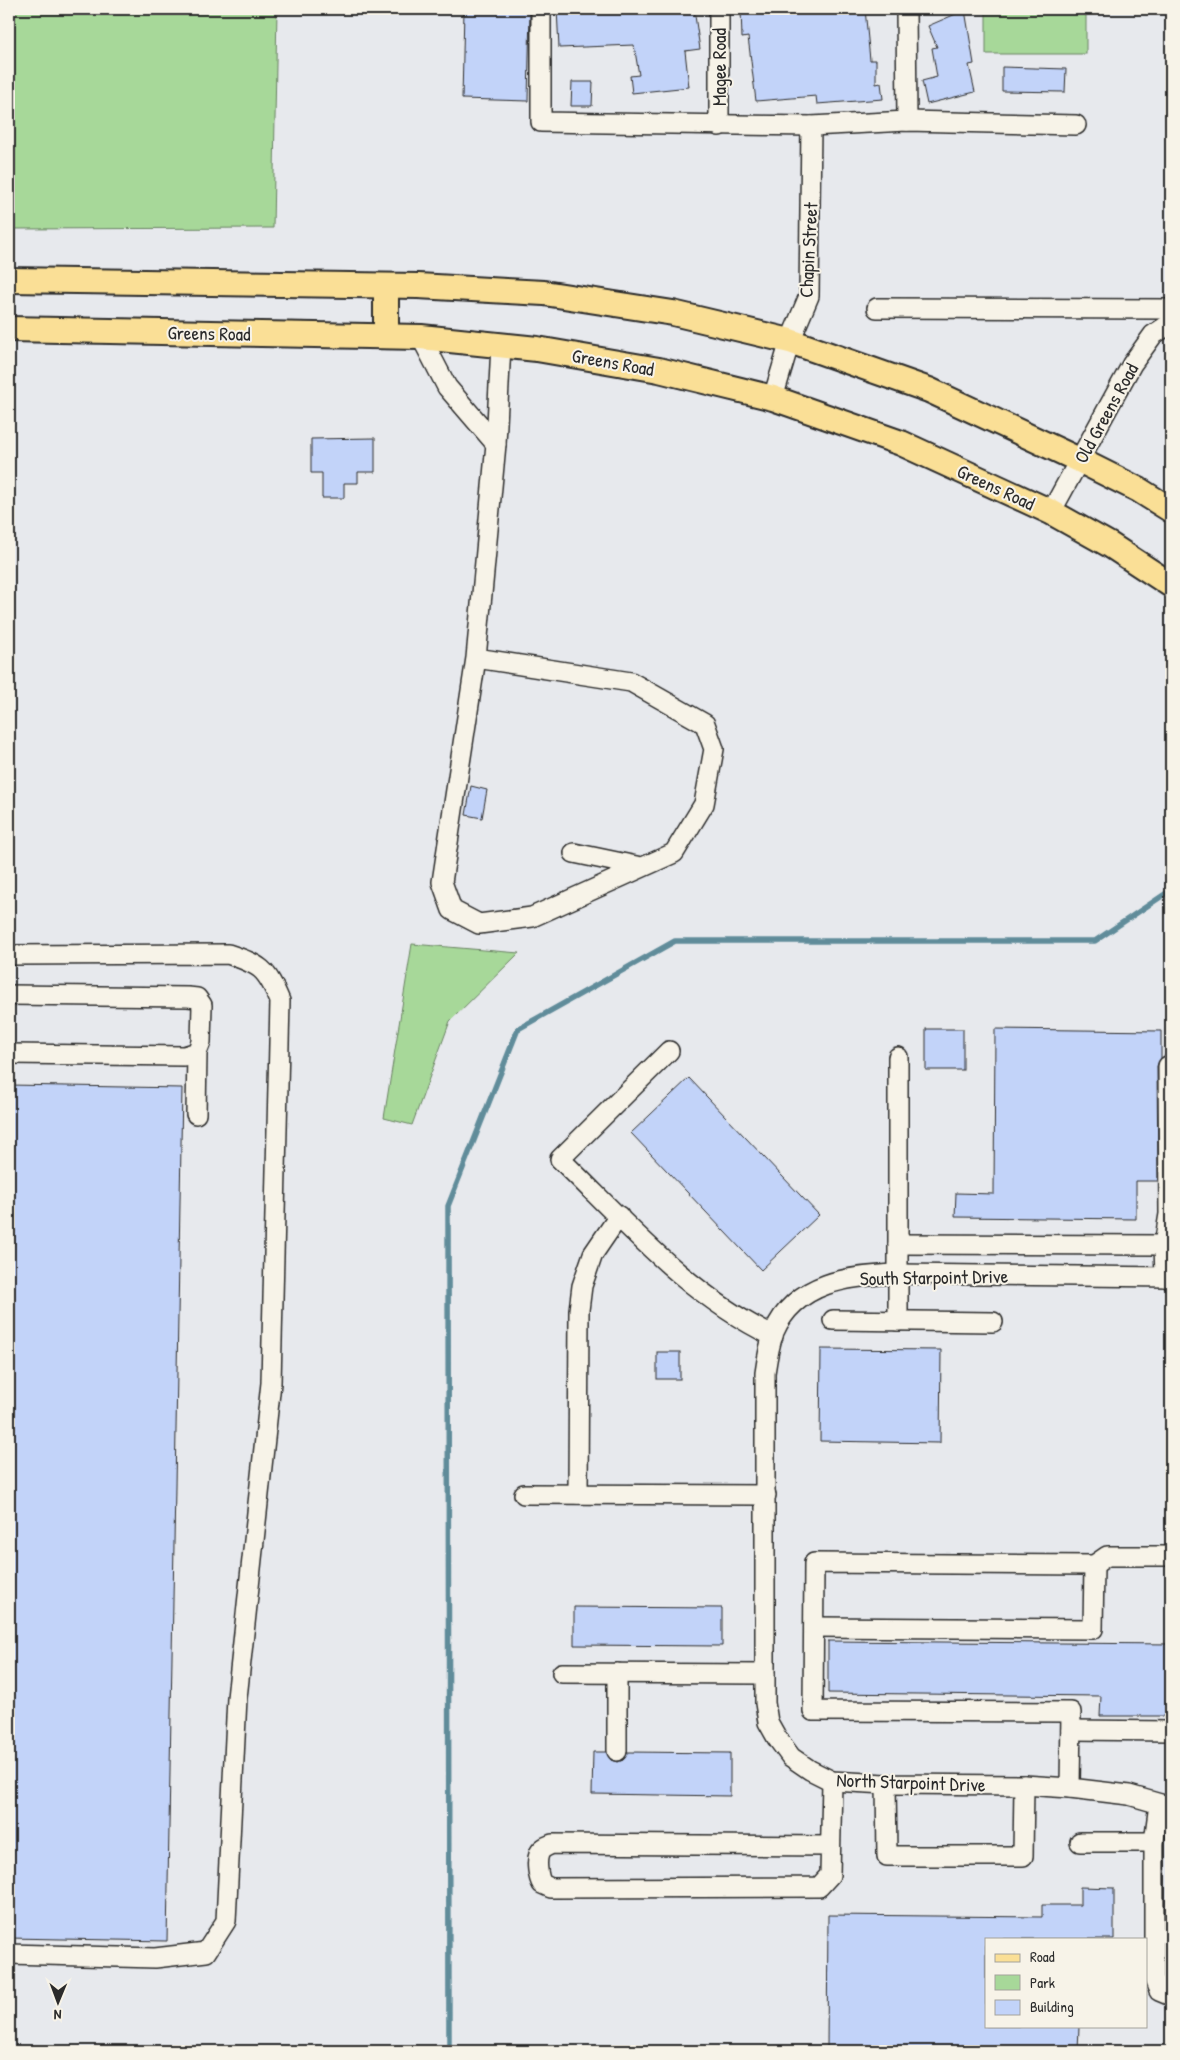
<svg xmlns="http://www.w3.org/2000/svg" width="1180" height="2060" font-family="'Patrick Hand',sans-serif">
  <style>
    .green { fill: #a7d899; stroke: #698262 }
    .lines { fill: none; stroke-linecap: round; stroke-linejoin: round }
    .stream { stroke: #608c9a; stroke-width: 5.5 }
    .building { fill: #c2d3f9; stroke: #2b2b2b }
    .minor-casing { stroke: #2b2b2b; stroke-width: 22 }
    .major-casing { stroke: #2b2b2b; stroke-width: 28 }
    .minor { stroke: #f7f3e8; stroke-width: 19 }
    .major { stroke: #fadf96; stroke-width: 24 }
    .labels { text-anchor: middle; stroke-width: 4; stroke-linejoin: round; paint-order: stroke }
    .street-label { font-size: 19px; fill: #2b2b2b; stroke: #f7f3e8 }
  </style>
  <rect width="100%" height="100%" fill="#e7e9ed"/>
  <filter id="ink" filterUnits="userSpaceOnUse"><feTurbulence type="fractalNoise" baseFrequency=".02" numOctaves="2"/><feDisplacementMap in="SourceGraphic" scale="10" xChannelSelector="R" yChannelSelector="G"/><feConvolveMatrix kernelMatrix="1 2 1 2 8 2 1 2 1" color-interpolation-filters="sRGB"/></filter>
  <g filter="url(#ink)">
    <g class="green">
      <polygon points="9,9 277,9 273,228 9,229"/>
      <rect x="986" y="9" width="100" height="45"/>
      <polygon points="412,944 519,953 450,1021 412,1125 384,1118"/>
    </g>
    <g class="lines">
      <polyline class="stream" points="449,2051 448,1206 518,1029 675,941 1095,941 1171,890"/>
    </g>
    <g class="building">
      <polygon points="464,9 530,9 528,101 462,99"/>
      <polygon points="557,9 694,9 700,49 685,51 689,87 632,93 630,76 639,75 634,45 559,48"/>
      <polygon points="741,9 865,9 870,60 876,60 876,84 881,83 883,99 817,104 816,96 756,101 748,37 742,38"/>
      <polygon points="965,10 974,64 969,65 975,92 927,104 922,81 937,77 932,48 937,47 928,26"/>
      <polygon points="1002,67 1066,69 1065,92 1002,91"/>
      <polygon points="572,82 593,82 592,106 571,106"/>
      <polygon points="375,438 375,472 358,472 358,483 344,483 344,498 322,498 322,473 311,473 311,439"/>
      <polygon points="471,786 487,790 482,818 466,815"/>
      <rect x="926" y="1029" width="37" height="41"/>
      <polygon points="995,1029 1161,1031 1161,1058 1157,1066 1158,1181 1136,1181 1136,1219 955,1217 956,1193 994,1194"/>
      <polygon points="689,1078 819,1215 761,1270 631,1133"/>
      <polygon points="9,1085 182,1088 167,1941 9,1938"/>
      <polygon points="821,1349 941,1350 940,1443 820,1441"/>
      <rect x="657" y="1352" width="23" height="27"/>
      <polygon points="574,1607 722,1608 722,1646 574,1645"/>
      <polygon points="828,1641 1171,1644 1171,1698 1167,1698 1167,1716 1100,1716 1101,1696 828,1693"/>
      <polygon points="593,1752 606,1752 611,1760 617,1762 623,1760 628,1752 730,1753 730,1796 592,1794"/>
      <polygon points="1080,1887 1114,1888 1114,1939 986,1939 986,2026 1079,2026 1078,2051 827,2051 828,1915 1042,1917 1042,1905 1080,1905"/>
    </g>
    <g class="lines">
      <g class="minor-casing">
        <g id="minor">
          <polyline points="541,9 541,122 811,126 907,121 1076,125"/>
          <polyline points="719,9 719,126"/>
          <polyline points="906,9 907,121"/>
          <polyline points="877,308 1171,309"/>
          <polyline points="421,337 447,387 496,444"/>
          <polyline points="773,398 790,341 809,296 811,126"/>
          <polyline points="1051,512 1132,364 1153,335 1171,323"/>
          <polyline points="476,658 631,682 705,724 714,749 704,804 674,853 532,917 479,924 452,910 442,882 476,658 496,444 501,345"/>
          <polyline points="574,853 641,867"/>
          <path d="M 9,955 L 228,954 C 261,965 266,968 280,1001 L 271,1383 L 237,1698 L 226,1921 L 206,1952 L 155,1958 L 9,1954"/>
          <polyline points="9,995 188,997 197,998 202,1005 201,1042 197,1052 184,1056 9,1054"/>
          <path d="M 669,1051 L 560,1159 C 626,1223 689,1296 773,1336"/>
          <polyline points="196,1114 197,1052"/>
          <polyline points="898,1244 1164,1245"/>
          <polyline points="1165,1277 1164,1245 1169,1214 1168,1066"/>
          <path d="M 1171,1277 L 898,1274 C 850,1276 796,1281 774,1332 C 769,1345 767,1359 765,1373 L 765,1703 L 768,1722 L 777,1738 L 791,1757 L 810,1770 L 832,1781 L 886,1784 L 1024,1785 L 1070,1788 L 1129,1795 L 1171,1807"/>
          <polyline points="833,1320 993,1322"/>
          <polyline points="898,1321 898,1057"/>
          <polyline points="524,1494 766,1495"/>
          <polyline points="578,1494 579,1310 582,1286 593,1254 619,1216"/>
          <polyline points="814,1627 1093,1629 1094,1565"/>
          <polyline points="562,1673 765,1674"/>
          <polyline points="617,1673 617,1751"/>
          <polyline points="1071,1730 1171,1731"/>
          <polyline points="886,1784 887,1856 1023,1856 1024,1785"/>
          <polyline points="1070,1788 1071,1712 813,1711 814,1563 1094,1565 1107,1556 1171,1556"/>
          <polyline points="1159,1804 1154,1842 1154,1979 1159,1991 1171,1996"/>
          <polyline points="1080,1842 1154,1842"/>
          <path d="M 829,1846 L 552,1844 C 547,1846 541,1848 539,1854 C 536,1862 538,1877 542,1884 L 551,1888 L 819,1887 L 830,1875 L 832,1781"/>
        </g>
      </g>
      <g class="major-casing">
        <g id="major">
          <polyline points="9,280 418,286 544,293 673,313 790,341 929,390 1079,460 1139,490 1171,510"/>
          <polyline points="9,329 421,337 537,349 659,370 773,398 901,443 1051,512 1110,545 1171,585"/>
          <polyline points="386,336 386,286"/>
        </g>
      </g>
      <use href="#minor" class="minor"/>
      <use href="#major" class="major"/>
    </g>
  </g>
  <g class="labels">
    <g class="street-label">
      <text transform="translate(719 67) rotate(-90)" y="7">Magee Road</text>
      <text transform="translate(808 250) rotate(-87)" y="7">Chapin Street</text>
      <text transform="translate(209 333) rotate(1)" y="7">Greens Road</text>
      <text transform="translate(613 362) rotate(10)" y="7">Greens Road</text>
      <text transform="translate(1106 413) rotate(-61)" y="7">Old Greens Road</text>
      <text transform="translate(996 487) rotate(25)" y="7">Greens Road</text>
      <text transform="translate(934 1277) rotate(-1)" y="7">South Starpoint Drive</text>
      <text transform="translate(911 1782) rotate(2)" y="7">North Starpoint Drive</text>
    </g>
  </g>
  <rect width="1180" height="2060" fill="none" stroke="#f7f3e8" stroke-width="30"/>
  <rect x="15" y="15" width="1150" height="2030" fill="none" stroke="#2b2b2b" stroke-width="2" filter="url(#ink)"/>
  <rect x="985" y="1938" width="162" height="90" fill="#f7f3e8" stroke="#a5a39c"/>
  <rect x="995" y="1954" width="25" height="8" fill="#fadf96" stroke="#a5a39c"/>
  <text x="1030" y="1962" font-size="15" fill="#2b2b2b">Road</text>
  <rect x="995" y="1975" width="25" height="15" fill="#a7d899" stroke="#a5a39c"/>
  <text x="1030" y="1988" font-size="15" fill="#2b2b2b">Park</text>
  <rect x="995" y="2000" width="25" height="15" fill="#c2d3f9" stroke="#a5a39c"/>
  <text x="1030" y="2012" font-size="15" fill="#2b2b2b">Building</text>
  <g transform="translate(58 2002) rotate(181)" stroke="#f7f3e8" stroke-width="4" paint-order="stroke">
  <path d="M0-4L9 19L0 12L-9 19Z" fill="#2b2b2b"/>
  <text y="-8" font-size="14" font-weight="bold" text-anchor="middle" fill="#2b2b2b">N</text>
  </g>
</svg>
